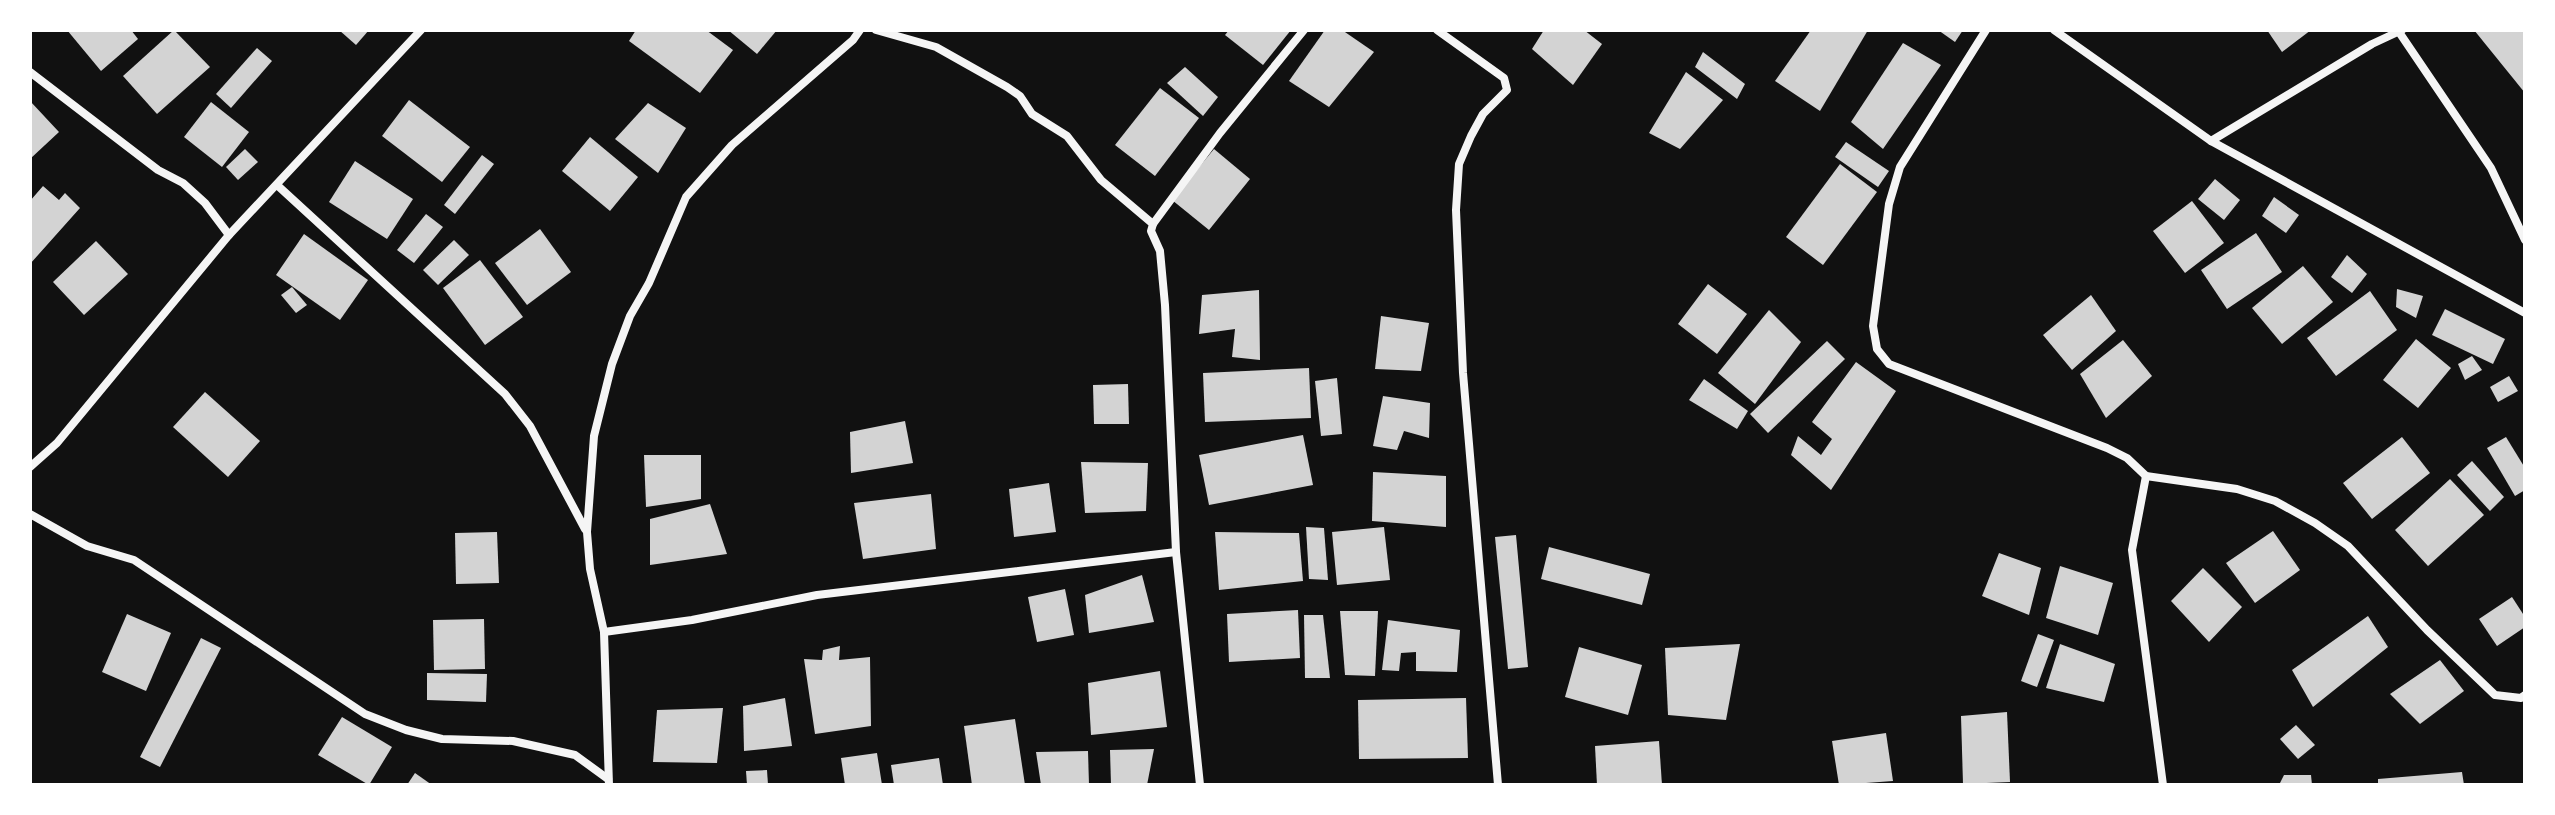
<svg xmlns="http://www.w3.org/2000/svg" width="2555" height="815" font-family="'Varela Round',sans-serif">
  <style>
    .building { fill: #d3d3d3 }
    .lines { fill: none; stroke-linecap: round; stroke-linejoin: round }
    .minor { stroke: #f5f5f5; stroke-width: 8 }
  </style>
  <rect width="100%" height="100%" fill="#111"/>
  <g class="building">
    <polygon points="67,30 131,30 138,39 101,71"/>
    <polygon points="174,30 210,67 157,114 123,76"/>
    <polygon points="339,30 369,30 356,45"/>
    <polygon points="636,30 706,30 733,50 700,93 629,41"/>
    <polygon points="728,30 777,30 757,54"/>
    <polygon points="1229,30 1291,30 1263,65 1225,35"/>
    <polygon points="1325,30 1342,30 1374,52 1329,107 1289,81"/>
    <polygon points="1544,30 1584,30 1602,44 1573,85 1532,49"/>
    <polygon points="1811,30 1868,30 1820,111 1775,81"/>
    <polygon points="1938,30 1963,30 1955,42"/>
    <polygon points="2267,30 2311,30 2282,52"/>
    <polygon points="2474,30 2525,30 2525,93"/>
    <polygon points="1903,43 1941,65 1883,149 1851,122"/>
    <polygon points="257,48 272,61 231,108 216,94"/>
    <polygon points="1703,52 1745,84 1737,99 1695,67"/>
    <polygon points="1185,67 1218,97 1203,116 1167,83"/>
    <polygon points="1686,72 1723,100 1680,149 1649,133"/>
    <polygon points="1160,88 1199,118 1155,176 1115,145"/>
    <polygon points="409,100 470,147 442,182 382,136"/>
    <polygon points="30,101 59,132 30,159"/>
    <polygon points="211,102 249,132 222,167 184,137"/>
    <polygon points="648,103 686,128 658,173 615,139"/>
    <polygon points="590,137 638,177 610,211 562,171"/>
    <polygon points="1846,142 1889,171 1878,187 1835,157"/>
    <polygon points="245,149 258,162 238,180 226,167"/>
    <polygon points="1214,149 1250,179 1209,230 1172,200"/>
    <polygon points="482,155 494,164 455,214 444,205"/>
    <polygon points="355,161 413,199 387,239 329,202"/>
    <polygon points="1840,164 1877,192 1823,265 1786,237"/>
    <polygon points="2215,179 2240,200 2224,220 2198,199"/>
    <polygon points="43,186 59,200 65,193 80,208 30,264 30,201"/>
    <polygon points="2274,197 2299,215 2286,233 2262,216"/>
    <polygon points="2192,201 2224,243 2185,273 2153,231"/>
    <polygon points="426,214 443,227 414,263 397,250"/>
    <polygon points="540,229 571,272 527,305 495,263"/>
    <polygon points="2256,233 2282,272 2227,309 2201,270"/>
    <polygon points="304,234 368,280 340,320 276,275"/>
    <polygon points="454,240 469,255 438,285 423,270"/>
    <polygon points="96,241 128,274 84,315 53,282"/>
    <polygon points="2347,255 2367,274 2352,293 2331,277"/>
    <polygon points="480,260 523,317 485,345 443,288"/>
    <polygon points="2303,266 2333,302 2282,344 2252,308"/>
    <polygon points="1708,284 1747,314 1717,354 1678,324"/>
    <polygon points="292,287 307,305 296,313 281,295"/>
    <polygon points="2397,289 2423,296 2416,318 2396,307"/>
    <polygon points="1259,290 1260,360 1232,357 1235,329 1199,334 1202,295"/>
    <polygon points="2370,291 2397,330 2336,376 2307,338"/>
    <polygon points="2091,295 2116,331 2072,370 2043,335"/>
    <polygon points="2445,309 2505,339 2493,364 2432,335"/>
    <polygon points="1769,310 1801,342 1755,404 1718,373"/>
    <polygon points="1381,316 1429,323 1421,371 1375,369"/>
    <polygon points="2416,339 2451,368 2418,408 2383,380"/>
    <polygon points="2123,340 2152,376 2106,418 2080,374"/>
    <polygon points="1827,341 1845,359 1768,433 1750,414"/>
    <polygon points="2472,356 2482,370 2465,380 2458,364"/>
    <polygon points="1856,362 1896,391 1831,490 1791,455 1798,436 1821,455 1832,439 1812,422"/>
    <polygon points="1309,368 1311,418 1205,422 1203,373"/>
    <polygon points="2509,376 2518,391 2498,402 2490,387"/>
    <polygon points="1337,378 1342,434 1321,436 1315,381"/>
    <polygon points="1704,379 1748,411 1737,429 1689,400"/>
    <polygon points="1128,384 1129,424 1094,424 1093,385"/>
    <polygon points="205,392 260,441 228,477 173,427"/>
    <polygon points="1383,396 1430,403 1429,438 1404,431 1397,450 1373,446"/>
    <polygon points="905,421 913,463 851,473 850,432"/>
    <polygon points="1303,435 1313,485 1209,505 1199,455"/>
    <polygon points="2402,437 2430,473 2372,519 2343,483"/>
    <polygon points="2506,437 2525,468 2525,490 2515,496 2487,448"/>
    <polygon points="644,455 701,455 701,499 646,507"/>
    <polygon points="2472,461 2504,497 2490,511 2457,475"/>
    <polygon points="1081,462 1148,463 1146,511 1085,513"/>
    <polygon points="1373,472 1446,476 1446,527 1372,521"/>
    <polygon points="2450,479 2484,515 2428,566 2395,530"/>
    <polygon points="1049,483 1056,532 1014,537 1009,489"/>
    <polygon points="931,494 936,549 863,559 854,503"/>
    <polygon points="710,504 727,554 650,565 650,519"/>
    <polygon points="1306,527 1324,528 1328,580 1309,579"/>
    <polygon points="1384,527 1390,580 1337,585 1332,532"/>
    <polygon points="2273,531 2300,570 2255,603 2226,563"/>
    <polygon points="497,532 499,583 456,584 455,533"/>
    <polygon points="1215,532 1299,533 1303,581 1219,590"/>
    <polygon points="1516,535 1528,667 1508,669 1495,537"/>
    <polygon points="1549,547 1650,574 1642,605 1541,579"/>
    <polygon points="1999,553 2041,568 2029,615 1982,596"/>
    <polygon points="2060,566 2113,583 2098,635 2046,618"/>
    <polygon points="2203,568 2242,607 2209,642 2171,601"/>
    <polygon points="1142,575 1154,622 1089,633 1085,595"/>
    <polygon points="1065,589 1074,635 1037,642 1028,597"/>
    <polygon points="2512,597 2525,617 2525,627 2497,646 2479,619"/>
    <polygon points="1298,610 1300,658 1229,662 1227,614"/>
    <polygon points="1340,611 1378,611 1375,676 1345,675"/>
    <polygon points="127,614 171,633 146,691 102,672"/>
    <polygon points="1304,615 1323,615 1330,678 1305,678"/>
    <polygon points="2368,616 2388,647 2313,707 2292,670"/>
    <polygon points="484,619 485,669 434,670 433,620"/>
    <polygon points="1388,620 1460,630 1457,672 1416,671 1416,652 1401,653 1399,671 1382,670"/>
    <polygon points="2038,634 2054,640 2037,687 2021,681"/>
    <polygon points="201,638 221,648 160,767 140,757"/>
    <polygon points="1740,644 1726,720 1668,715 1665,648"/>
    <polygon points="2060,644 2115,664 2104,702 2046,688"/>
    <polygon points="840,646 839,660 870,657 871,726 815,734 804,659 822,660 823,650"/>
    <polygon points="1579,647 1642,665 1628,715 1565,697"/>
    <polygon points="2440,660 2464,691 2420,724 2390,694"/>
    <polygon points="1160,671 1167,727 1091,735 1088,683"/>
    <polygon points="427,673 487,674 486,702 427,700"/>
    <polygon points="785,698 792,746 744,751 743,706"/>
    <polygon points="1466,698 1468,758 1359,759 1358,700"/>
    <polygon points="723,708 717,763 653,762 657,710"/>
    <polygon points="2007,712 2010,782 1963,784 1961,716"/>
    <polygon points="342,717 392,747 369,785 318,755"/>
    <polygon points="1015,719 1025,785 972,785 964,726"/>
    <polygon points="2296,725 2315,745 2298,759 2280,739"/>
    <polygon points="1886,733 1893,781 1839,785 1832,741"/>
    <polygon points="1659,741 1662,785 1597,785 1595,746"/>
    <polygon points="1154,749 1147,785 1111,785 1110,750"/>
    <polygon points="1088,751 1089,785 1041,785 1036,752"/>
    <polygon points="877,753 882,785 845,785 841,758"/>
    <polygon points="939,758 943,785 894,785 891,765"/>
    <polygon points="767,770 768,785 747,785 746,771"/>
    <polygon points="2462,772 2464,785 2378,785 2378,779"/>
    <polygon points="415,773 432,785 407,785"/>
    <polygon points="2284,775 2311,775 2312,785 2279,785"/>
  </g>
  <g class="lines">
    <g class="minor">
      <polyline points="876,30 936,47 1007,87 1020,96 1032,114 1067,136 1101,180 1153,224 1151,231 1160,251 1165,305 1176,552 1200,785"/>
      <polyline points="1437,30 1504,78 1507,90 1483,114 1471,136 1459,164 1456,210 1463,373 1498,785"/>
      <polyline points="1986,30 1900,167 1889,204 1873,326 1877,349 1889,364 2107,448 2127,458 2146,476 2237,489 2275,501 2315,523 2348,546 2427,630 2495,695 2521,698 2525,695"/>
      <polyline points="2054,30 2211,141 2525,313"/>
      <polyline points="2399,32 2491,168 2525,240"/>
      <polyline points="30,72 158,170 183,183 205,203 229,235"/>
      <polyline points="2211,141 2372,44 2402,30"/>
      <polyline points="277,185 505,394 530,426 585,529"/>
      <polyline points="1153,224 1220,133 1304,30"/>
      <polyline points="30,467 57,443 229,235 421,30"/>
      <polyline points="2146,476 2132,550 2163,785"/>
      <polyline points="30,514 87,546 134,560 365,714 406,730 442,739 513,741 575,755 608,779"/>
      <polyline points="604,632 692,620 817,595 1176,552"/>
      <polyline points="609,785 604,632 590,569 587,532 594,436 612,364 630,316 649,283 686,197 732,145 853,40 860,30"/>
    </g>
  </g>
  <rect width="2555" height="815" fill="none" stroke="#ffffff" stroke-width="64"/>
</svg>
